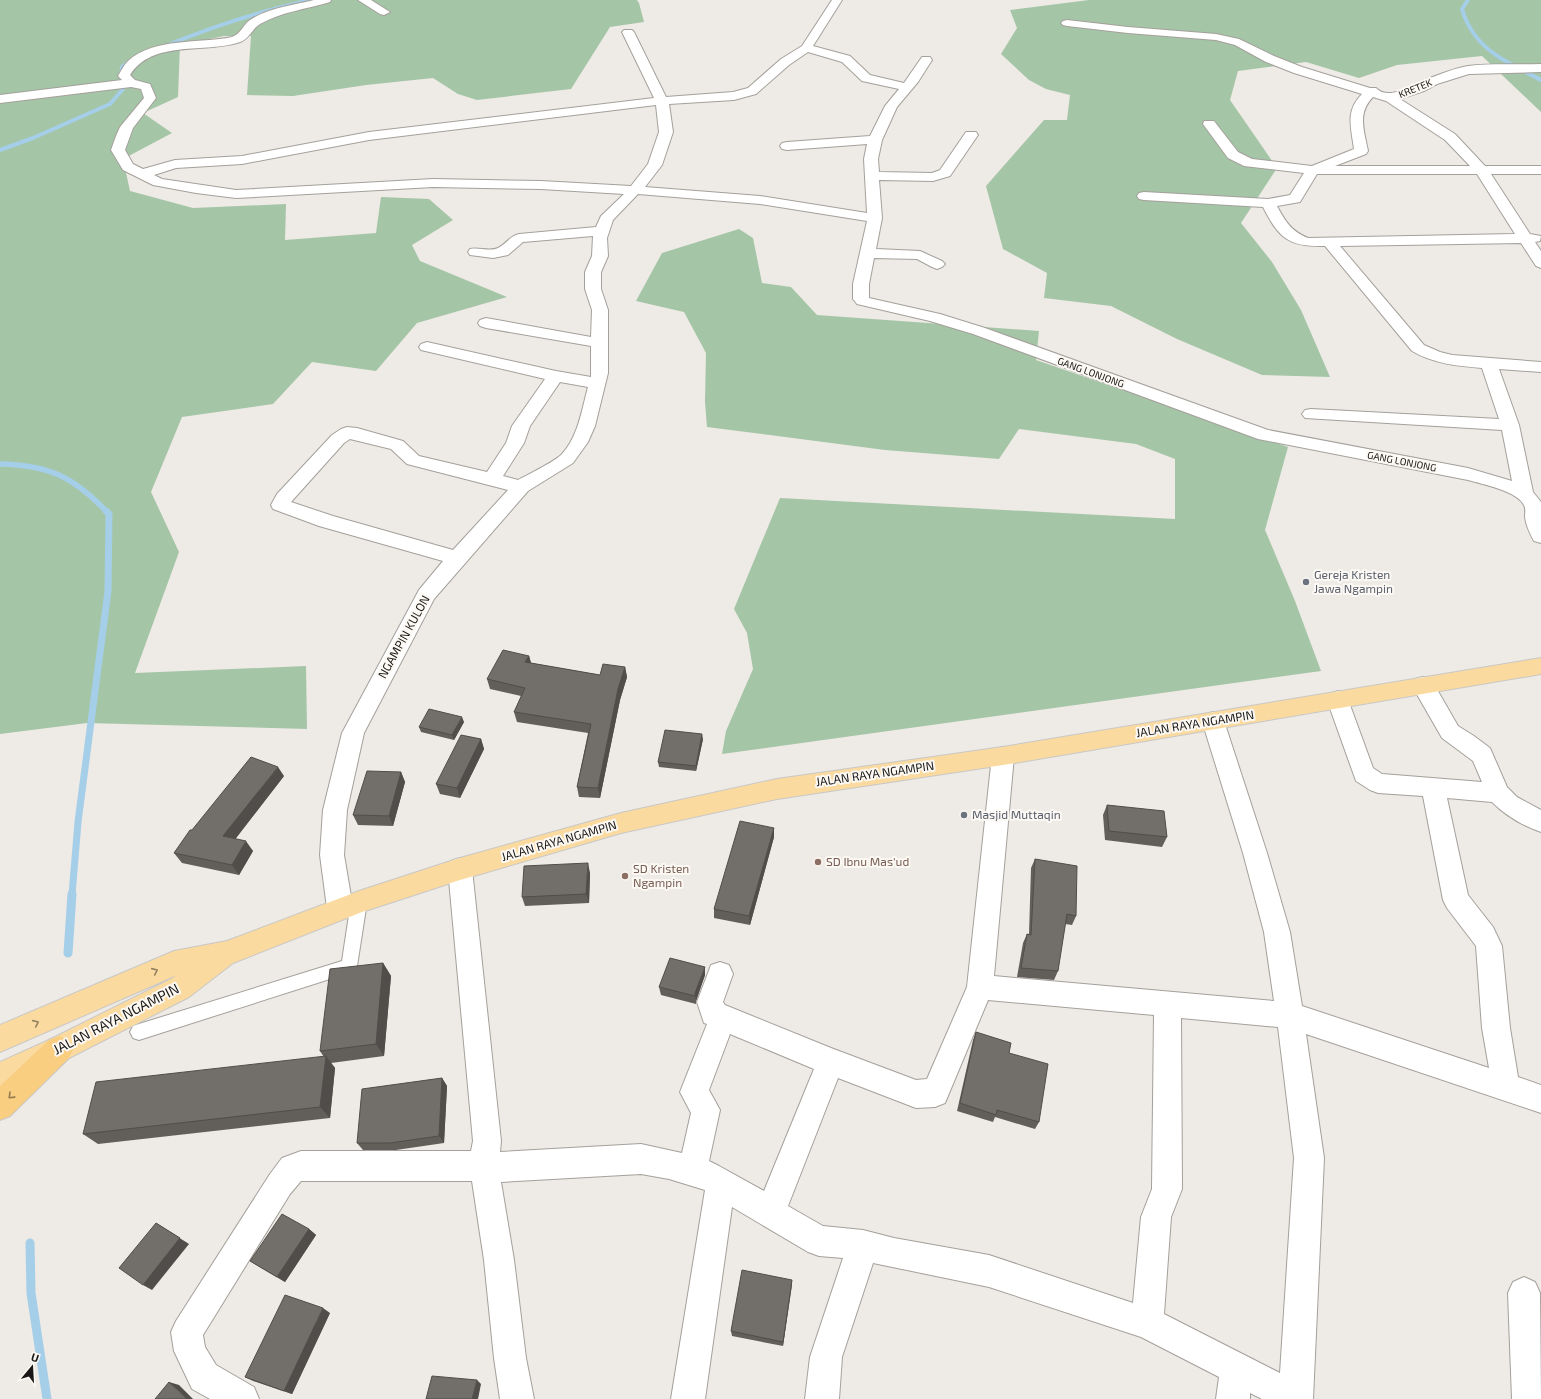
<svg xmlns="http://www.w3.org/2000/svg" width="1541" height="1399" font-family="'Exo 2',sans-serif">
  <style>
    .green { fill: #a5c5a7 }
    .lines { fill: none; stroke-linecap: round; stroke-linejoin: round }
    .stream-far3 { stroke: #a5cee8; stroke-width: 4 }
    .stream-far2 { stroke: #a5cee8; stroke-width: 5.5 }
    .stream-far1 { stroke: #a5cee8; stroke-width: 7 }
    .stream { stroke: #a5cee8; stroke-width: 9 }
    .service-casing { stroke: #a4a09b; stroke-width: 2 }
    .minor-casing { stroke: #a4a09b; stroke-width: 2 }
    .primary-casing { stroke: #c8c8c7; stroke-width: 2 }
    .trunk-casing { stroke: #c8c8c7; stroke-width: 2 }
    .service { fill: #fff; fill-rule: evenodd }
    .minor { fill: #fff; fill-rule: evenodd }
    .primary { fill: #fbdaa0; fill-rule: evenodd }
    .trunk { fill: #face80; fill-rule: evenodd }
    .wall { fill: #625f5b }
    .shaded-wall { fill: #504d4a }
    .building { fill: #726e6a; stroke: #504d4a }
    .oneway { stroke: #958362 }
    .oneway2 { stroke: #957c50 }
    .worship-dot { fill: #6b7280; stroke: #fcf8f3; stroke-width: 1.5 }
    .education-dot { fill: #8d6e63; stroke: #fcf8f3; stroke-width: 1.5 }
    .labels { text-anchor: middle; stroke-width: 4; stroke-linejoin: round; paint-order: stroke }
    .far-street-label { font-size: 10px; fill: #191816; stroke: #fcf8f3 }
    .worship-label { font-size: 12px; fill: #5b616d; stroke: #fcf8f3; text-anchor: start }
    .street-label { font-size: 12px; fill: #191816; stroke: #fcf8f3 }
    .education-label { font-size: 12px; fill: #785e54; stroke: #fcf8f3; text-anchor: start }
    .near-street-label { font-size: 14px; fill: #191816; stroke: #fcf8f3 }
  </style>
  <rect width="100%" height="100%" fill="#eeeae5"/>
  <g class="green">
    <polygon points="0,0 637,0 639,3 644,22 610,27 571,89 477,100 458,94 433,78 366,85 293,96 247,95 251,36 224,36 180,45 178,97 143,113 172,133 123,159 130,191 193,208 286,204 285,240 376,233 381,197 429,199 453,220 412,245 420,261 507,297 417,323 376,371 312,362 273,404 182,417 151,492 179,552 135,673 306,666 307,729 87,723 0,734"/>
    <polygon points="1089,0 1541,0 1541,112 1482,56 1397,65 1359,78 1306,62 1238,71 1230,100 1277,168 1241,223 1272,262 1301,310 1330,377 1262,375 1177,339 1111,306 1044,298 1047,273 1003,249 986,186 1044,120 1067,120 1070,95 1046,89 1029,80 1001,54 1017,28 1010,10"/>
    <polygon points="739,229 753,238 762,283 791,287 817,315 1039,331 1036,360 1288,447 1265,530 1295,601 1321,671 722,754 726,731 753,669 747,633 734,609 780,498 1175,519 1175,459 1136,444 1019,429 999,459 885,450 707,427 705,402 706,353 684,312 636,301 662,253"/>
  </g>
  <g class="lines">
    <g class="stream-far3">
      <path d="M 1468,0 L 1462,9 C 1474,50 1507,62 1541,80"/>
      <path d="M 163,47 C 211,27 260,11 311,0"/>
      <polyline points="0,150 33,138 110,104 123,89 121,82 122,67 131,60"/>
    </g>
    <path class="stream-far2" d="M 0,464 C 49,465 74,477 107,512"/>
    <polyline class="stream-far1" points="72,895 78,822 108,591 109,514 106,511"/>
    <g class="stream">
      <polyline points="68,953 72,894"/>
      <polyline points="30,1243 31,1293 47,1399"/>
    </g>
    <g class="service-casing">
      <polygon id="service" points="359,895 365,897 367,902 357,966 355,971 139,1040 133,1038 130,1032 133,1026 139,1024 342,961 351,902 353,897"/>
    </g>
    <g class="minor-casing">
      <g id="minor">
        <path d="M 314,0 L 331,0 L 330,2 C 307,9 281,12 260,24 C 252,29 249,39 240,42 C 205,54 153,39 130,75 L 135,80 L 150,84 L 156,98 L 133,128 L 125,150 L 133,164 L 143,169 L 175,160 L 242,156 L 369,132 L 654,98 L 622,32 L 624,30 L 632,30 L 634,32 L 666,97 L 733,92 L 748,88 L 781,59 L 802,46 L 832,0 L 842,0 L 813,46 L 850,56 L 870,75 L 904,83 L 922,57 L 930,57 L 932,60 L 918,82 L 897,107 L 882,140 L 878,159 L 879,172 L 932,173 L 940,170 L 966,132 L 976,132 L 978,135 L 950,176 L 933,181 L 879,180 L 882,218 L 876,249 L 920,251 L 942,261 L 945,264 L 942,267 L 937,269 L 932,267 L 917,259 L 874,258 L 869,284 L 869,298 L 940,314 L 985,328 L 1268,430 L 1468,468 L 1512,481 L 1502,430 L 1305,418 L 1302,414 L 1305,410 L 1311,409 L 1499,419 L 1482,368 C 1458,366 1434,364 1412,351 L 1325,246 C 1288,247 1279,238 1263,207 L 1144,200 L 1139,199 L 1137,196 L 1139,193 L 1144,192 L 1268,199 L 1290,195 L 1304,173 L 1244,166 L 1228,158 L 1203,124 L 1204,121 L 1214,121 L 1238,152 L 1252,159 L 1312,166 L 1354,149 C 1351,127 1345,111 1362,94 L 1294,73 L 1266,62 L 1235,45 L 1216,40 L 1128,33 L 1067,26 L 1063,25 L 1061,23 L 1063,21 L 1067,20 L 1128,27 L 1216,34 L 1239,39 L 1274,56 L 1302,67 L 1370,88 L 1376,88 C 1389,102 1416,83 1430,78 C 1441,74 1455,68 1468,66 C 1491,63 1518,65 1541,64 L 1541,72 L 1469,74 L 1437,84 L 1424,91 L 1400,99 L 1455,134 L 1485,166 L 1541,166 L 1541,174 L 1491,174 L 1530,234 L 1541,236 L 1540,241 L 1535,242 L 1541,251 L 1541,268 L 1536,266 L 1521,243 L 1340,246 L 1424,345 L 1440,352 L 1452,355 L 1541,362 L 1541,372 L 1499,369 L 1519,425 L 1533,492 L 1541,502 L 1541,543 L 1534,541 C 1530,534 1526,525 1525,517 C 1525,513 1526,509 1524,505 C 1517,491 1482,484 1468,480 L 1258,439 L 973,334 L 930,321 L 857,304 L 853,299 L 853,284 L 867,221 L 760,204 L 638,194 L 613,220 L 607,238 L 608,256 L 601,272 L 601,289 L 608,310 L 608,373 L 595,426 L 588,442 L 573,463 L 528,491 L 434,599 L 364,733 L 347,810 L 344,855 L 353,908 L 349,916 L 340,919 L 331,916 L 327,908 L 320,855 L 323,810 L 342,733 L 419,590 L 443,561 L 319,526 L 273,509 L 271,505 L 277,494 L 332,435 L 341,429 L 347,427 L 357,428 L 403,441 L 419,456 L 487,472 L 506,443 L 512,426 L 545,379 L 421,350 L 419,347 L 421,344 L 427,342 L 556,371 L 591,377 L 591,346 L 486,328 L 480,326 L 478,323 L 480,320 L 486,318 L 591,337 L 592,310 L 585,289 L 585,272 L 592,256 L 593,236 L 523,242 L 508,255 L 493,258 L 470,255 L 468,252 L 470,249 C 479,247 490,252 498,248 C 506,244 510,236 519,234 L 596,227 L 601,216 L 624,194 L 541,189 L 433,187 L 236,198 L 196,193 L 153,185 L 123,170 L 111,150 L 116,136 L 120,127 L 144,98 L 141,89 L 131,87 L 0,103 L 0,95 L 122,80 L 118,76 C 121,71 124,65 128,61 C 155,37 199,44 232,37 C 241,34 243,25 250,20 C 268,8 294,5 314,0 ZM 808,52 L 842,62 L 862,81 L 899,89 L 885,106 L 870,136 L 787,142 L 782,143 L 780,146 L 782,149 L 787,150 L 867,144 L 864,159 L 867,213 L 760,196 L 645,187 L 662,165 L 673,132 L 669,104 L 734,100 L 756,94 L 789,65 ZM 1373,97 L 1386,101 L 1445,140 L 1470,166 L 1335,166 L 1366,154 L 1368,151 C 1364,130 1357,113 1373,97 ZM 656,105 L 659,132 L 648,164 L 631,186 L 541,181 L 433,179 L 236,190 L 162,179 L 154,175 L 176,168 L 242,164 L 369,140 ZM 1317,174 L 1477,174 L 1515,234 L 1308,238 C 1291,231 1285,221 1277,206 L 1300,202 ZM 560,382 L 588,387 C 582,409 578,438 561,455 C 552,463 529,474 518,480 L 503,476 L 524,443 L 530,426 ZM 350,439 L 391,449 L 407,464 L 508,490 L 453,550 L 333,516 L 291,502 L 344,443 Z"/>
        <polygon points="358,0 371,0 390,12 384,15 380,14"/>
        <path d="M 1423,677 L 1431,679 L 1458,726 L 1474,736 L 1490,748 L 1507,787 L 1517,797 L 1541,810 L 1541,832 C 1523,826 1505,815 1492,802 L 1447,798 L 1468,895 L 1493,927 L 1502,946 L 1510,1028 L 1518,1077 L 1541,1085 L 1541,1113 L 1306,1034 L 1324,1158 L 1313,1399 L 1262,1399 L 1250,1393 L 1250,1399 L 1216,1399 L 1219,1377 L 1141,1337 L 989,1287 L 873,1263 L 842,1357 L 839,1399 L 805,1399 L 810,1357 L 843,1258 L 819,1256 L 808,1252 L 732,1207 L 705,1399 L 671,1399 L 705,1190 L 669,1179 L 641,1174 L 501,1182 L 514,1260 L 526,1358 L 534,1399 L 500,1399 L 494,1358 L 484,1260 L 472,1181 L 301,1181 L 290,1194 L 203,1335 L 205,1347 L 216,1365 L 254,1387 L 259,1399 L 210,1399 L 192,1389 L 174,1351 L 171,1332 L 176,1321 L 270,1174 L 282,1158 L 301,1151 L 471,1151 L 473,1141 L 448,869 L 451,861 L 460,858 L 469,861 L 472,869 L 501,1141 L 500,1152 L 641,1144 L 682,1153 L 691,1113 L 680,1092 L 707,1024 L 704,1023 L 697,1002 L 711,965 L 720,962 L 729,965 L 733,974 L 723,1002 L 725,1005 L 831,1048 L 916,1080 L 927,1079 L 967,987 L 992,756 L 995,749 L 1003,747 L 1011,749 L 1014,756 L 994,976 L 1274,1001 L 1264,932 L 1243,853 L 1202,721 L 1205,715 L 1213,712 L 1221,715 L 1224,721 L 1267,853 L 1290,932 L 1302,1006 L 1489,1068 L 1482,1028 L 1476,946 L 1447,908 L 1443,900 L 1423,796 L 1378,793 L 1370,790 L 1356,781 L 1327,700 L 1330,694 L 1338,691 L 1346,694 L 1373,768 L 1382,774 L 1482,782 L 1473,761 L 1442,738 L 1415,691 L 1412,685 L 1415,679 ZM 988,1000 L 1154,1015 L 1152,1189 L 1141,1217 L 1133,1303 L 989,1255 L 894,1238 L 863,1230 L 823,1226 L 788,1206 L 838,1078 L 916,1108 L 935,1107 L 945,1103 ZM 1181,1018 L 1278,1027 L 1294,1158 L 1280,1373 L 1164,1314 L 1171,1217 L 1182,1189 ZM 730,1034 L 814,1069 L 764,1191 L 719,1166 L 709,1161 L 720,1110 L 709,1090 Z"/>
        <polygon points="1524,1277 1535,1282 1540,1293 1541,1399 1512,1399 1508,1293 1513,1282"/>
      </g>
    </g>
    <g class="primary-casing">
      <polygon id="primary" points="1541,658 1541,674 1003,765 777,799 621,833 460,880 362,912 233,963 189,997 69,1058 0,1090 0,1062 49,1040 171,979 177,975 0,1052 0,1025 174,951 227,941 359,891 460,858 621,813 777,779 1003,747"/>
    </g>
    <g class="trunk-casing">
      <polygon id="trunk" points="59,1036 69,1040 73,1049 69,1058 10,1116 0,1120 0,1086 49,1040"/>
    </g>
    <use href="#service" class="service"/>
    <use href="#minor" class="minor"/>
    <use href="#primary" class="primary"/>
    <use href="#trunk" class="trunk"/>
  </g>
  <g class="wall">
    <polygon points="529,656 531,663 600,675 625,667 627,677 620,700 600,798 579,797 577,787 588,733 517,722 514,712 521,696 490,689 487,679"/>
    <polygon points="464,722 454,740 421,732 419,727"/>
    <polygon points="481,739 484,749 460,798 440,794 436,784"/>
    <polygon points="703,739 696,771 659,767 658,762"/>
    <polygon points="401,772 405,782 393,826 358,825 353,815"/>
    <polygon points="284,776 235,839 253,851 239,875 182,863 174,853 192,830"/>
    <polygon points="1107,805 1167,837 1162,847 1105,840 1103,815"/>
    <polygon points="774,828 774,837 750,925 714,918 714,909"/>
    <polygon points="1035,859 1076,916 1072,925 1065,924 1058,971 1054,980 1017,977 1023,943 1027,934 1029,934 1031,868"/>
    <polygon points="590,873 589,903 525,906 522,897"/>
    <polygon points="383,963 391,976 384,1056 331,1063 335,1068 330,1118 98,1144 83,1134 324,1057 320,1051"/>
    <polygon points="705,975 696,1001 696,1004 661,995 659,987"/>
    <polygon points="976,1032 1009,1053 1039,1122 1035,1129 995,1117 993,1122 957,1111 973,1040"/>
    <polygon points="442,1078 447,1086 444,1143 396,1150 363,1150 357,1143"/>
    <polygon points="309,1229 316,1235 285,1282 258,1266 250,1261"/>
    <polygon points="792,1280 783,1346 732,1336 731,1331"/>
    <polygon points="330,1313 292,1394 253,1381 245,1377"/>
  </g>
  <g class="shaded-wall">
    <polygon points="529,656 532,666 525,662"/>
    <polygon points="625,667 627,677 620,700 600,798 598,788 618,689"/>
    <polygon points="462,717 464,722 454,740 452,735"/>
    <polygon points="702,734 703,739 696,771 696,766"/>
    <polygon points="481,739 484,749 460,798 457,788"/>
    <polygon points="278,767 284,776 230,846 223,836"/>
    <polygon points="401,772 405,782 393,826 389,816"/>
    <polygon points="774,828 774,837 750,925 749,916"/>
    <polygon points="246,841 253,851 239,875 232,865"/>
    <polygon points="588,863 590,873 589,903 586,894"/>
    <polygon points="383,963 391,976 384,1056 376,1044"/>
    <polygon points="705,967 705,975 696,1001 695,993"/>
    <polygon points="326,1056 335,1068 330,1118 320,1107"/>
    <polygon points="442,1078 447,1086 444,1143 439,1136"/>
    <polygon points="156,1223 189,1244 152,1290 143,1285"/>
    <polygon points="309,1229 316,1235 285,1282 277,1277"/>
    <polygon points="792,1280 792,1285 783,1346 783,1342"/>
    <polygon points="323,1308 330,1313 292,1394 284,1391"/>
    <polygon points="477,1380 481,1384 478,1399 472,1399"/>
    <polygon points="169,1382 179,1385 193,1399 187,1399"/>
  </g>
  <g class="building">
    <polygon points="503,650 529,656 525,662 600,675 603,664 625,667 618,689 598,788 577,787 591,724 514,712 525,688 487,679"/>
    <polygon points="429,709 462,717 452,735 419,727"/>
    <polygon points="665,730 702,734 696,766 658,762"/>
    <polygon points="461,735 481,739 457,788 436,784"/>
    <polygon points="251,757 278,767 223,836 246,841 232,865 174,853 190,830 192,830"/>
    <polygon points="367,771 401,772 389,816 353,815"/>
    <polygon points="1107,805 1164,811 1167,837 1109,831"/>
    <polygon points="740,821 774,828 749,916 714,909"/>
    <polygon points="1035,859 1077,866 1076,916 1067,914 1058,971 1021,968 1027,934 1031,935"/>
    <polygon points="588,863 586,894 522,897 524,866"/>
    <polygon points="670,958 705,967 695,993 695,996 659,987"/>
    <polygon points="383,963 376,1044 320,1051 330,969"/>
    <polygon points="976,1032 1011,1043 1009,1053 1048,1064 1039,1122 997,1110 996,1115 960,1103"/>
    <polygon points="326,1056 320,1107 83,1134 96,1082"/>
    <polygon points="442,1078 439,1136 390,1143 357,1143 362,1089"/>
    <polygon points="282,1214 309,1229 277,1277 250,1261"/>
    <polygon points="156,1223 180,1238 143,1285 119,1268"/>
    <polygon points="742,1270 792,1280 783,1342 731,1331"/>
    <polygon points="285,1295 323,1308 284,1391 245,1377"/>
    <polygon points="432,1376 477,1380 472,1399 426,1399"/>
    <polygon points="169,1382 187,1399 155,1399"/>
  </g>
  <defs><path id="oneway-chevron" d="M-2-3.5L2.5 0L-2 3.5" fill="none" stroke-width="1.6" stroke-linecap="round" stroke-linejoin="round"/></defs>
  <g class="oneway">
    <use href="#oneway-chevron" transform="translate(155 971) rotate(-24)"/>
    <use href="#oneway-chevron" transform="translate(36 1023) rotate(-24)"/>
  </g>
  <use class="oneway2" href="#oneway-chevron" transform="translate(11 1096) rotate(136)"/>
  <g class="worship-dot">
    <circle cx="1306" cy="582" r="4"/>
    <circle cx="964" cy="815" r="4"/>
  </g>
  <g class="education-dot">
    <circle cx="818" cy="862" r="4"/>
    <circle cx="625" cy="876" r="4"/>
  </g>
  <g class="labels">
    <g class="far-street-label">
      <text transform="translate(1415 88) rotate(-22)" y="4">KRETEK</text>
      <text transform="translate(1091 372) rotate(20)" y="4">GANG LONJONG</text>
      <text transform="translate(1402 461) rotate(11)" y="4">GANG LONJONG</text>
    </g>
    <g class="worship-label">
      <text x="1314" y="579">Gereja Kristen<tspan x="1314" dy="14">Jawa Ngampin</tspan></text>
      <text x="972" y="819">Masjid Muttaqin</text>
    </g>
    <g class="street-label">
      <text transform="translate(404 637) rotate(-61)" y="4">NGAMPIN KULON</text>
      <text transform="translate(1195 724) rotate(-9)" y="4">JALAN RAYA NGAMPIN</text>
      <text transform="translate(875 774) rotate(-8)" y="4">JALAN RAYA NGAMPIN</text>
      <text transform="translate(559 841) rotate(-16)" y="4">JALAN RAYA NGAMPIN</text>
    </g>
    <g class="education-label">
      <text x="826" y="866">SD Ibnu Mas'ud</text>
      <text x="633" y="873">SD Kristen<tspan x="633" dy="14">Ngampin</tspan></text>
    </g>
    <g class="near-street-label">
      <text transform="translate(116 1019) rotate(-27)" y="5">JALAN RAYA NGAMPIN</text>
    </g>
  </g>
  <g transform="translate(32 1367) rotate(18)" stroke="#fcf8f3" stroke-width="3" paint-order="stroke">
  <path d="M0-3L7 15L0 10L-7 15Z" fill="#191816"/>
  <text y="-6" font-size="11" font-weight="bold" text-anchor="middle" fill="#191816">U</text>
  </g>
</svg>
